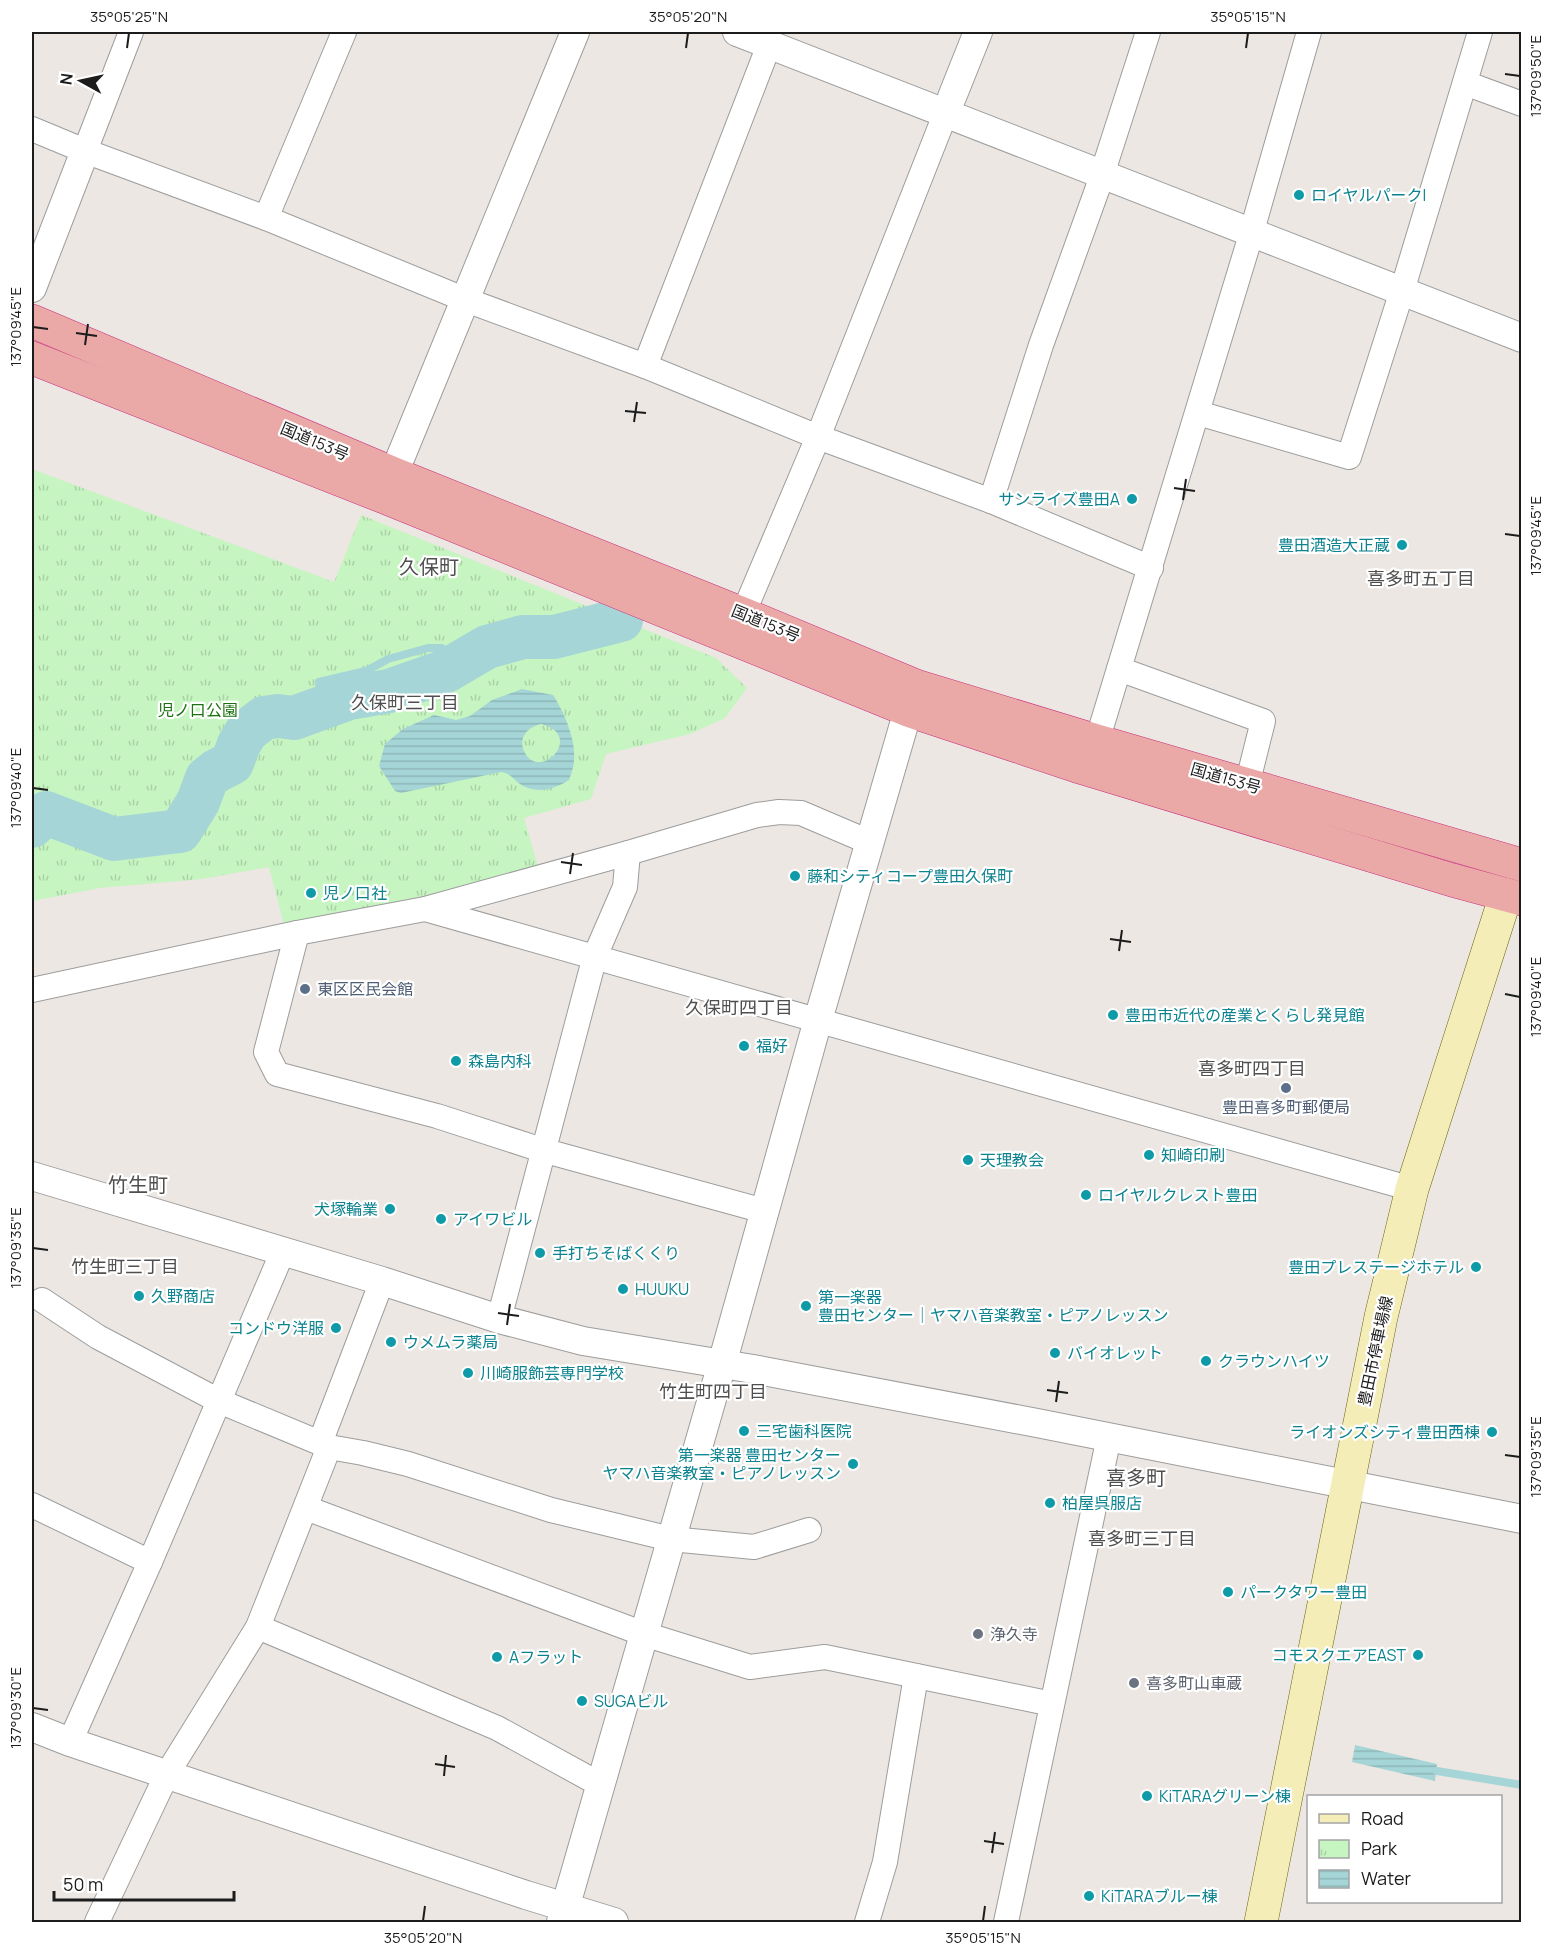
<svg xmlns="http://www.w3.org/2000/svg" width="1553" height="1954" font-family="Manrope,'Noto Sans JP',sans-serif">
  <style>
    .park { fill: url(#park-tufts) }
    .water { fill: url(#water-rules); fill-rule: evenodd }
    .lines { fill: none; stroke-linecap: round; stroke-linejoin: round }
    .stream { stroke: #a5d5d7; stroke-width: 8 }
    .river { stroke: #a5d5d7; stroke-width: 44 }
    .minor-casing { stroke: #9d9d9d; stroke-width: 26 }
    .tertiary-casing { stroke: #9d9d9d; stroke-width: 30 }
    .secondary-casing { stroke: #69630c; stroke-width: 34 }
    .trunk-casing { stroke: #c93080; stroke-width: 34 }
    .minor { stroke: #fff; stroke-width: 24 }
    .tertiary { stroke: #fff; stroke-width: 28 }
    .secondary { stroke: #f4edb8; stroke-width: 33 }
    .trunk { stroke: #eaa8a6; stroke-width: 33 }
    .ticks { fill: none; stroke: #1c1c1c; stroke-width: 2 }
    .culture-dot { fill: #0f9aa8; stroke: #fff; stroke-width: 2 }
    .service-dot { fill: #5c6f8a; stroke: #fff; stroke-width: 2 }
    .worship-dot { fill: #6b7280; stroke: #fff; stroke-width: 2 }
    .labels { text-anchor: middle; stroke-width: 4.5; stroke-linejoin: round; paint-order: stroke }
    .culture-label { font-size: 16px; fill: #0d838f; stroke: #fff; text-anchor: start }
    .street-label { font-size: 16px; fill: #1c1c1c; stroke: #fff }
    .park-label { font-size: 16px; fill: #1c7113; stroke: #fff }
    .service-label { font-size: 16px; fill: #4e5e75; stroke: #fff; text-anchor: start }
    .worship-label { font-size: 16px; fill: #5b616d; stroke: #fff; text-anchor: start }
    .neighbourhood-label { font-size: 18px; fill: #4f4f4f; stroke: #fff }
    .quarter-label { font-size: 20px; fill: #4f4f4f; stroke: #fff }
    .neatline { fill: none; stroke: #1c1c1c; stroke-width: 2 }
    .ticks-label { font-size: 15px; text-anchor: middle; fill: #1c1c1c }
  </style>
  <defs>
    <pattern id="park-tufts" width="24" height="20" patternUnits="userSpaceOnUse" patternTransform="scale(1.5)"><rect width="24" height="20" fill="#c6f5c1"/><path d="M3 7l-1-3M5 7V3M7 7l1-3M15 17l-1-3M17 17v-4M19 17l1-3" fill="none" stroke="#aad1a5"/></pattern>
    <pattern id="water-rules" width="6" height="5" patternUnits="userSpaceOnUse" patternTransform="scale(1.5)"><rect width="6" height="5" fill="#a5d5d7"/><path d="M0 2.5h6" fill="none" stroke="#8db6b8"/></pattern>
  </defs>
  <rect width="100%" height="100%" fill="#ece7e2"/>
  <polygon class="park" points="32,469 334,582 361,515 716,658 747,688 725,718 690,734 606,754 591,799 524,818 539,870 420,898 284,925 269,867 202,879 100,888 32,901"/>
  <g class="water">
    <path d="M 522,689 L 553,695 C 564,712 576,739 574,760 C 574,767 571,774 569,780 C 555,789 536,795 520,784 C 513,779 510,773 501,772 L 401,793 L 395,791 L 379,766 L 385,744 L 403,729 L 434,715 L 456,720 L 470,716 L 492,700 ZM 541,724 C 586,735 539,784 524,751 C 518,737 528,727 541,724 Z"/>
    <path d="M 267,697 L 281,698 L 286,703 L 285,711 C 278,716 270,715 262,719 C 250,726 243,737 236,748 L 216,743 C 233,718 238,708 267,697 Z"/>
    <polygon points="1355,1745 1437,1764 1435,1781 1352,1762"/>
  </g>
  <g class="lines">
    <g class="stream">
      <polyline points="322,708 319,682 366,671 388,659 428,648 442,648 452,656 458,664"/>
      <polyline points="1437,1771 1522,1785"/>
    </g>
    <polyline class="river" points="32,826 46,813 114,839 180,831 198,802 207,778 216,771 232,763 239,744 247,731 264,718 278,716 294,718 349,698 389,691 446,671 487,647 523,637 554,637 621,620"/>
    <g class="minor-casing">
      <g id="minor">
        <polyline points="1465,83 1522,104"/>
        <polyline points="32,129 85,151 266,218 466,300 645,366 818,437 991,501 1151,568"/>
        <polyline points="85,151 131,32"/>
        <polyline points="266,218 344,32"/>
        <polyline points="645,366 769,45"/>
        <polyline points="1198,413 1349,457 1402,291 1480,32"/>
        <polyline points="991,501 1041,345 1097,190 1148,32"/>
        <polyline points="743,614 818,437 952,97"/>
        <polyline points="1119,669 1263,721 1247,785"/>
        <polyline points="1097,741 1247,248 1309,32"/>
        <polyline points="425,909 1412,1189"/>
        <polyline points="297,933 266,1052 277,1074 437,1116 542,1150 764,1211"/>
        <polyline points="32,990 297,933 425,909 628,853 757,815 779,812 801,813 869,842"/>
        <polyline points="42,1300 98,1337 219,1401 320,1443"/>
        <polyline points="499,1319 595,956 625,887 628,853"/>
        <polyline points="329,1447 363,1453 408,1464 551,1510 671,1539 754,1547 809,1530"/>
        <polyline points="32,1505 150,1562"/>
        <polyline points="306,1508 644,1634 750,1667 825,1657 1052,1704"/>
        <polyline points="258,1627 497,1728 601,1785"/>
        <polyline points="70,1742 150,1562 283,1251"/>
        <polyline points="97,1922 167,1774 258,1627 329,1447 320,1443 382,1281"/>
        <polyline points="867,1922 885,1862 916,1676"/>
        <polyline points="1006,1922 1109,1437"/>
      </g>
    </g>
    <g class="tertiary-casing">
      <g id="tertiary">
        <polyline points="737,32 1522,338"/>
        <polyline points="952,97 978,32"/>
        <polyline points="32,288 85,151"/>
        <polyline points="385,495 575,32"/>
        <polyline points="32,1176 382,1281 499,1319 583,1341 753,1369 1037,1423 1522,1519"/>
        <polyline points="32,1727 70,1742 526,1895 614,1922"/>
        <polyline points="561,1922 722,1364 818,1020 914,690"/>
      </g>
    </g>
    <g class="secondary-casing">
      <polyline id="secondary" points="1261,1922 1381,1317 1412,1189 1506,895"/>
    </g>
    <g class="trunk-casing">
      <g id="trunk">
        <polyline points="32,321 394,474 743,614 916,686 1097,741 1522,865"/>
        <polyline points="32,358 384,497 908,710 1083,768 1452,880 1522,899"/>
      </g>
    </g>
    <use href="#minor" class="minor"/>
    <use href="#tertiary" class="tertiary"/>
    <use href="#secondary" class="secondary"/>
    <use href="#trunk" class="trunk"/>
  </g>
  <path class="ticks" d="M 127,48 L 129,33M 686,48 L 688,33M 1246,48 L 1248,33M 1505,74 L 1520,76M 33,327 L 48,329M 76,333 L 97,336M 85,345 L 88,324M 625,411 L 646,413M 634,422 L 637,402M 1174,488 L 1195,491M 1183,500 L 1186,479M 1505,534 L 1520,536M 33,788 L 48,790M 561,862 L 582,865M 570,874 L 573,853M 1110,939 L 1131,942M 1119,951 L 1122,930M 1505,994 L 1520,997M 33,1248 L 48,1250M 498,1313 L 519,1316M 507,1325 L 510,1304M 1047,1390 L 1068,1393M 1056,1402 L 1059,1381M 1505,1455 L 1520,1457M 33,1708 L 48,1710M 435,1764 L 455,1767M 444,1776 L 446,1755M 984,1841 L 1004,1844M 992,1853 L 995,1832M 423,1921 L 425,1906M 983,1921 L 985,1906"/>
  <g class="culture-dot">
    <circle cx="1299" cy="195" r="6"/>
    <circle cx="1132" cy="499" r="6"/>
    <circle cx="1402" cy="545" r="6"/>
    <circle cx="795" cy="876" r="6"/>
    <circle cx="311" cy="893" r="6"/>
    <circle cx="1113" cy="1015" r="6"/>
    <circle cx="744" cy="1046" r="6"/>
    <circle cx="456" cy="1061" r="6"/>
    <circle cx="1149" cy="1155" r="6"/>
    <circle cx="968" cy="1160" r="6"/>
    <circle cx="1086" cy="1195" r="6"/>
    <circle cx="390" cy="1209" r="6"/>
    <circle cx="441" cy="1219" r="6"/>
    <circle cx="540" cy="1253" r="6"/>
    <circle cx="1476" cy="1267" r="6"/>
    <circle cx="623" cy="1289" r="6"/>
    <circle cx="139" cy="1296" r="6"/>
    <circle cx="806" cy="1306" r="6"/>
    <circle cx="336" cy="1328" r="6"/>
    <circle cx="391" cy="1342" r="6"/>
    <circle cx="1055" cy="1353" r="6"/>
    <circle cx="1206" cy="1361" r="6"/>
    <circle cx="468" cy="1373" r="6"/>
    <circle cx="744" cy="1431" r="6"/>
    <circle cx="1492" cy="1432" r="6"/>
    <circle cx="853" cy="1464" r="6"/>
    <circle cx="1050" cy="1503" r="6"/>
    <circle cx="1228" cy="1592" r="6"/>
    <circle cx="1418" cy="1655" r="6"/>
    <circle cx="497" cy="1657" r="6"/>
    <circle cx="582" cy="1701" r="6"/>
    <circle cx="1147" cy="1796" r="6"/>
    <circle cx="1089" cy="1896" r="6"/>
  </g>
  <g class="service-dot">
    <circle cx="305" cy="989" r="6"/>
    <circle cx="1286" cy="1088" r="6"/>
  </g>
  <g class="worship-dot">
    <circle cx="978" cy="1634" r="6"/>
    <circle cx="1134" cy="1683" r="6"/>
  </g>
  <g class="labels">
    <g class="culture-label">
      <text x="1311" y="201">ロイヤルパークI</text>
      <text x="1120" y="505" text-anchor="end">サンライズ豊田A</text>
      <text x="1390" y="551" text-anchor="end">豊田酒造大正蔵</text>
      <text x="807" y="882">藤和シティコープ豊田久保町</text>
      <text x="323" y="899">児ノ口社</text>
      <text x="1125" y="1021">豊田市近代の産業とくらし発見館</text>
      <text x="756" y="1052">福好</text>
      <text x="468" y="1067">森島内科</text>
      <text x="1161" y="1161">知崎印刷</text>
      <text x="980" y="1166">天理教会</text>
      <text x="1098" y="1201">ロイヤルクレスト豊田</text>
      <text x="378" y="1215" text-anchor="end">犬塚輪業</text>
      <text x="453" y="1225">アイワビル</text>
      <text x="552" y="1259">手打ちそばくくり</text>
      <text x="1464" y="1273" text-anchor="end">豊田プレステージホテル</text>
      <text x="635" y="1295">HUUKU</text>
      <text x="151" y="1302">久野商店</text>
      <text x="818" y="1303">第一楽器<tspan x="818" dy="18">豊田センター｜ヤマハ音楽教室・ピアノレッスン</tspan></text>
      <text x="324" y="1334" text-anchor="end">コンドウ洋服</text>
      <text x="403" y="1348">ウメムラ薬局</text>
      <text x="1067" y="1359">バイオレット</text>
      <text x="1218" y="1367">クラウンハイツ</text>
      <text x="480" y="1379">川崎服飾芸専門学校</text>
      <text x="756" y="1437">三宅歯科医院</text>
      <text x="1480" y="1438" text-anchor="end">ライオンズシティ豊田西棟</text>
      <text x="841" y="1461" text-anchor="end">第一楽器 豊田センター<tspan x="841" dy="18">ヤマハ音楽教室・ピアノレッスン</tspan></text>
      <text x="1062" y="1509">柏屋呉服店</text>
      <text x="1240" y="1598">パークタワー豊田</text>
      <text x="1406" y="1661" text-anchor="end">コモスクエアEAST</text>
      <text x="509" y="1663">Aフラット</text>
      <text x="594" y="1707">SUGAビル</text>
      <text x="1159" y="1802">KiTARAグリーン棟</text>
      <text x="1101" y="1902">KiTARAブルー棟</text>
    </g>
    <g class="street-label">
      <text transform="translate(315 441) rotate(23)" y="6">国道153号</text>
      <text transform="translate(766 623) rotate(22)" y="6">国道153号</text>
      <text transform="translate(1226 778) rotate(16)" y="6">国道153号</text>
      <text transform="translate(1375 1351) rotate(-78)" y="6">豊田市停車場線</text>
    </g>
    <g class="park-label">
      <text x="198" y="716">児ノ口公園</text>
    </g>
    <g class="service-label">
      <text x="317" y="995">東区区民会館</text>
      <text x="1286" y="1113" text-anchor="middle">豊田喜多町郵便局</text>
    </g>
    <g class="worship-label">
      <text x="990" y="1640">浄久寺</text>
      <text x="1146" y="1689">喜多町山車蔵</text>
    </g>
    <g class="neighbourhood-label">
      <text x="1421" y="585">喜多町五丁目</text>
      <text x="405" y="709">久保町三丁目</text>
      <text x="739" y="1014">久保町四丁目</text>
      <text x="1252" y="1075">喜多町四丁目</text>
      <text x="125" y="1273">竹生町三丁目</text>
      <text x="713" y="1398">竹生町四丁目</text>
      <text x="1142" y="1545">喜多町三丁目</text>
    </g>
    <g class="quarter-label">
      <text x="429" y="574">久保町</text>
      <text x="138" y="1192">竹生町</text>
      <text x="1136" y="1485">喜多町</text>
    </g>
  </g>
  <rect width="1553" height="1954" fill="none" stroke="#ffffff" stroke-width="66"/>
  <rect x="1307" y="1795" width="195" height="108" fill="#ffffff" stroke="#a4a4a4" stroke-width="1.5"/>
  <rect x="1319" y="1814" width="30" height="9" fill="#f4edb8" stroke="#a4a4a4" stroke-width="1.5"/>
  <text x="1361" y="1825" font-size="18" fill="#1c1c1c">Road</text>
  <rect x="1319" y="1840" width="30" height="18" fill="url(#park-tufts)" stroke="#a4a4a4" stroke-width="1.5"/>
  <text x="1361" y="1855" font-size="18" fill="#1c1c1c">Park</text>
  <rect x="1319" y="1870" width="30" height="18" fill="url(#water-rules)" stroke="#a4a4a4" stroke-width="1.5"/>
  <text x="1361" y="1885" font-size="18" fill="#1c1c1c">Water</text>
  <g transform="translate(81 81) rotate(278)" stroke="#ffffff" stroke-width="4.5" paint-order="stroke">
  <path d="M0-4.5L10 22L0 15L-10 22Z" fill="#1c1c1c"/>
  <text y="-9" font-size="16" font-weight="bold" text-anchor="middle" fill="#1c1c1c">N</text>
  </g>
  <path d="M54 1891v9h180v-9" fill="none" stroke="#1c1c1c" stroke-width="3"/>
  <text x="63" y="1891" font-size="18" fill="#1c1c1c" stroke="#ffffff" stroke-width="4.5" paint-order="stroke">50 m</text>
  <rect x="33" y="33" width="1487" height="1888" class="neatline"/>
  <g class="ticks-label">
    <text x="129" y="22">35°05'25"N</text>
    <text x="688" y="22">35°05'20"N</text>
    <text x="1248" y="22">35°05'15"N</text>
    <text transform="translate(1536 76) rotate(-90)" y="5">137°09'50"E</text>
    <text transform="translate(16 327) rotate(-90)" y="5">137°09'45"E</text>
    <text transform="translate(1536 536) rotate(-90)" y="5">137°09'45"E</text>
    <text transform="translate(16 788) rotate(-90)" y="5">137°09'40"E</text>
    <text transform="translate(1536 997) rotate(-90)" y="5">137°09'40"E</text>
    <text transform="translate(16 1248) rotate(-90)" y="5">137°09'35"E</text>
    <text transform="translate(1536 1457) rotate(-90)" y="5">137°09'35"E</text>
    <text transform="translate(16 1708) rotate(-90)" y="5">137°09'30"E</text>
    <text x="423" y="1943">35°05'20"N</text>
    <text x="983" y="1943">35°05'15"N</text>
  </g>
</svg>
